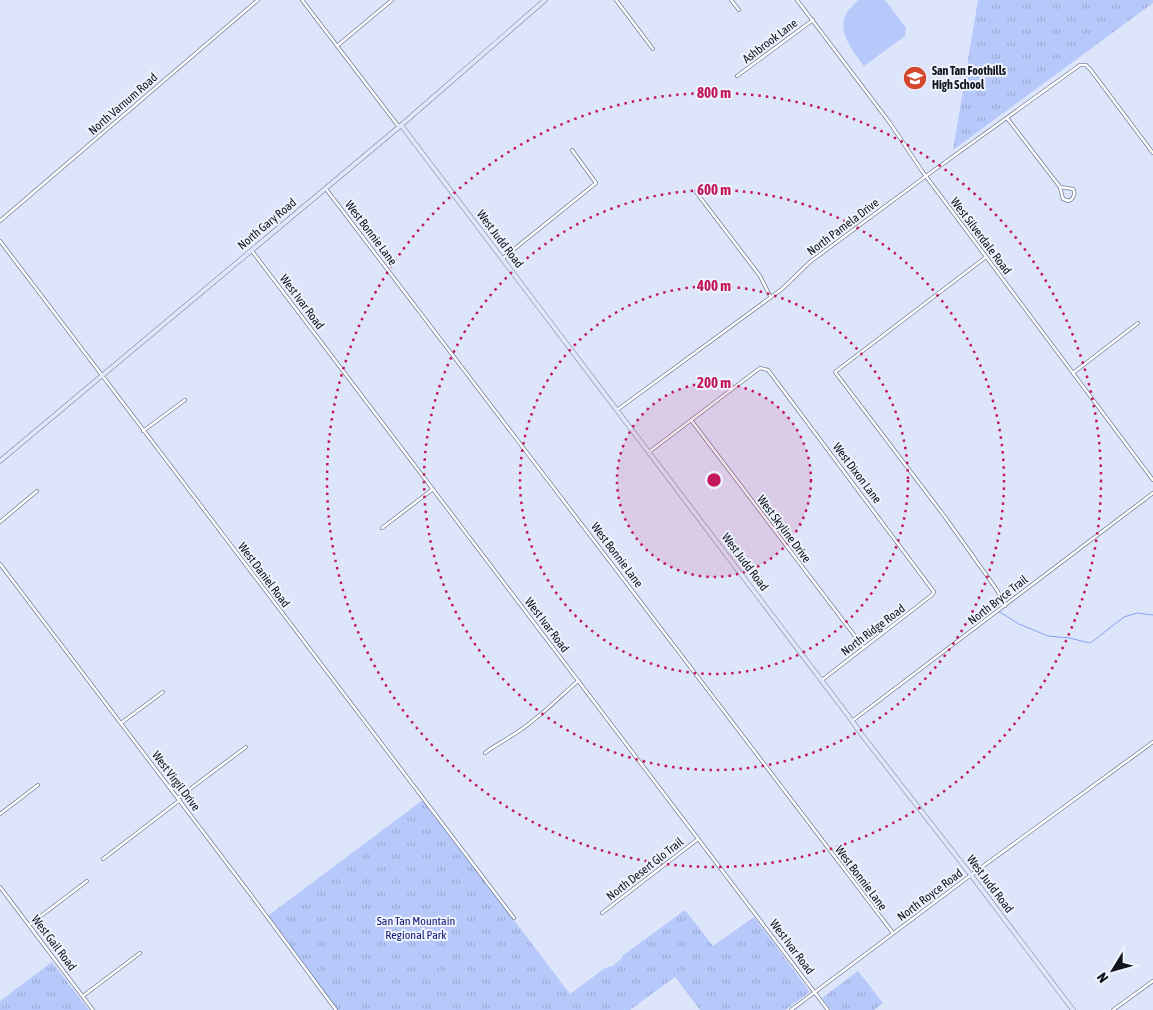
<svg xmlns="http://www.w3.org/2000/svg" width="1153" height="1010" font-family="'Asap Condensed',sans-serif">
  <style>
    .grass { fill: url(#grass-tufts) }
    .pitch { fill: #b7c8fa }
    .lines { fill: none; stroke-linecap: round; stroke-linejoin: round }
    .stream { stroke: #89a2f3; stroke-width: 1 }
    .street-casing { stroke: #767e97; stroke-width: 4 }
    .secondary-casing { stroke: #767e97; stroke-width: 5 }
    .street { stroke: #fff; stroke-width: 2.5 }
    .secondary { stroke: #e0e7fb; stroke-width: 4 }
    .ring { fill: none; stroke: #c2185b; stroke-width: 2.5; stroke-dasharray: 2.5 5 }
    .labels { text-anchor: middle; stroke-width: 4; stroke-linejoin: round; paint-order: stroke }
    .street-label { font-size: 12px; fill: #12151e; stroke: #eff3fe }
    .poi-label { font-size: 12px; font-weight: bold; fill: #12151e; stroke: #eff3fe; text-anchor: start }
    .park-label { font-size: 12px; fill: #131773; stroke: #eff3fe }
    .centre { fill: #c2185b; stroke: #eff3fe; stroke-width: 2.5 }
    .ring-label { font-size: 15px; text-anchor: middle; font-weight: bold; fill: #c2185b; stroke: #eff3fe; stroke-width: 4; stroke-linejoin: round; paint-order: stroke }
  </style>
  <defs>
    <pattern id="grass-tufts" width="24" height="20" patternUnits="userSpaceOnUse" patternTransform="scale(1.25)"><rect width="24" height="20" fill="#b7c8fa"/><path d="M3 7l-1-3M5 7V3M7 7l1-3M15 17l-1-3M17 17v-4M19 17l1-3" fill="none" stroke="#9cabd6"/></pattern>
  </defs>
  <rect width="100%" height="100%" fill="#dde5fb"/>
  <g class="grass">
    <polygon points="978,0 1153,0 1153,3 953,150"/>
    <polygon points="423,800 570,994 605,968 613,966 622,958 622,956 685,910 713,946 754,917 810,992 785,1010 700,1010 675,977 630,1010 336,1010 268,918 269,915"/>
    <polygon points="52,962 89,1010 0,1010 0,1001"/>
    <polygon points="858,971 883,1003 874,1010 831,1010 822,998"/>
  </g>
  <path class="pitch" d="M 859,0 L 885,0 L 906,28 L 905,36 L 864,66 C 847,43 830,22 859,0 Z"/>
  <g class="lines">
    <polyline class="stream" points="998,611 1019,624 1048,636 1070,638 1089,643 1093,641 1124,617 1137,613 1153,615"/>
    <g class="street-casing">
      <g id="street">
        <polyline points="302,0 399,127"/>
        <polyline points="616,0 653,49"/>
        <polyline points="731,0 739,10"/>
        <polyline points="797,0 890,123 922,171 1153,480"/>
        <polyline points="337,46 392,0"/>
        <polyline points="737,76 813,20"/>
        <path d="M 1007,118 L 1060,187 L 1073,189 C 1076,194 1073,199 1069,201 L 1063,199 L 1060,187"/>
        <polyline points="326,189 893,933"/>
        <polyline points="696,192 760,276 770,296"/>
        <polyline points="0,221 258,0"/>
        <polyline points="0,241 514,918"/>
        <polyline points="252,251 828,1010"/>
        <polyline points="986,257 835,372 945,517 997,590 1005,606"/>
        <polyline points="502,259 596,183 572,150"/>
        <polyline points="1073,373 1138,323"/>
        <polyline points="617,410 782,289 810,262 926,176 1080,65 1086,65 1090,69 1153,153"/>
        <polyline points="691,420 864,648"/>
        <polyline points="143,431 185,400"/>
        <polyline points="649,452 760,368 768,370 934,592 932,595 822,680"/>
        <polyline points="0,522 37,491"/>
        <polyline points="382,528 433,489"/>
        <polyline points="0,564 251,895 336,1010"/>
        <polyline points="852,721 1153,493"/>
        <polyline points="121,723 163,692"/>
        <path d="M 485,753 C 493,746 500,744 508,738 C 534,723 556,700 578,681"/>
        <polyline points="178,798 246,747"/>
        <polyline points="0,814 38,785"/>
        <polyline points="103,859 180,800"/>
        <polyline points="0,887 93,1010"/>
        <polyline points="602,913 698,839"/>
        <polyline points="29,925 87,881"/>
        <polyline points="83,996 140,953"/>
        <polyline points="791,1010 971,875 1153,742"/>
        <polyline points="1113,1010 1153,981"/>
      </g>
    </g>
    <g class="secondary-casing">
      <g id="secondary">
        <polyline points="401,125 850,718 862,735 971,875 1073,1010"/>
        <polyline points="0,461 399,127 545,0"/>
      </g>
    </g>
    <use href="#street" class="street"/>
    <use href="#secondary" class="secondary"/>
  </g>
  <circle cx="714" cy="480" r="97" fill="#c2185b" fill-opacity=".12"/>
  <g class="ring">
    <circle cx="714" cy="480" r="97"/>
    <circle cx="714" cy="480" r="194"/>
    <circle cx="714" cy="480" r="290"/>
    <circle cx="714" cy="480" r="387"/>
  </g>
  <defs>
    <g id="school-disc" transform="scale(1.25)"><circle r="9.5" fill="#d44830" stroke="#eff3fe"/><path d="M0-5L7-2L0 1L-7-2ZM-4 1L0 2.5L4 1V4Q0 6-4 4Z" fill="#fff"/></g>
  </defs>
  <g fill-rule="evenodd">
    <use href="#school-disc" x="915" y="78"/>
  </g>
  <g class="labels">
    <g class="street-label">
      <text transform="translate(770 41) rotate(-37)" y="4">Ashbrook Lane</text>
      <text transform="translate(123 104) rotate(-41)" y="4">North Varnum Road</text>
      <text transform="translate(267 224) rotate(-40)" y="4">North Gary Road</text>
      <text transform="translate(843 227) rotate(-37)" y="4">North Pamela Drive</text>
      <text transform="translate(371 233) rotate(53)" y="4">West Bonnie Lane</text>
      <text transform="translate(981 236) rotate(53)" y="4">West Silverdale Road</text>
      <text transform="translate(500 239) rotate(53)" y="4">West Judd Road</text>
      <text transform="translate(302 302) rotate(53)" y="4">West Ivar Road</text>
      <text transform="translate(857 473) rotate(53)" y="4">West Dixon Lane</text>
      <text transform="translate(784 529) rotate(53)" y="4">West Skyline Drive</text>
      <text transform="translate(617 555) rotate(53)" y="4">West Bonnie Lane</text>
      <text transform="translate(745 562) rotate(53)" y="4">West Judd Road</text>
      <text transform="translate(264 575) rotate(53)" y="4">West Daniel Road</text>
      <text transform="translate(998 600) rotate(-38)" y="4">North Bryce Trail</text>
      <text transform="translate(547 625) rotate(53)" y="4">West Ivar Road</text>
      <text transform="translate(873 630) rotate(-37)" y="4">North Ridge Road</text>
      <text transform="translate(176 781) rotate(53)" y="4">West Virgil Drive</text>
      <text transform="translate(645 869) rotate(-38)" y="4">North Desert Glo Trail</text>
      <text transform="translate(861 878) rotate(53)" y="4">West Bonnie Lane</text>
      <text transform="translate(990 884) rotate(53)" y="4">West Judd Road</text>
      <text transform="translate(930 895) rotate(-37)" y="4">North Royce Road</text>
      <text transform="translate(54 943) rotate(53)" y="4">West Gail Road</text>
      <text transform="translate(792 947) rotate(53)" y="4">West Ivar Road</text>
    </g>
    <g class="poi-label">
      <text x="932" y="75">San Tan Foothills<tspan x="932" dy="14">High School</tspan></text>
    </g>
    <g class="park-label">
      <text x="416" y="925">San Tan Mountain<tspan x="416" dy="14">Regional Park</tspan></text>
    </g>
  </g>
  <circle cx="714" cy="480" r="8" class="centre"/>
  <g class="ring-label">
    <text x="714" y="98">800 m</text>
    <text x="714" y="195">600 m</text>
    <text x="714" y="291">400 m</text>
    <text x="714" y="388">200 m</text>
  </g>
  <g transform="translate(1113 970) rotate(233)" stroke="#eff3fe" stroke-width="4" paint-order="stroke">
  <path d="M0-4L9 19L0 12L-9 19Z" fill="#12151e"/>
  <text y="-8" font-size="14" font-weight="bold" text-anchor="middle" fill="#12151e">N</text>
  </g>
</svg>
